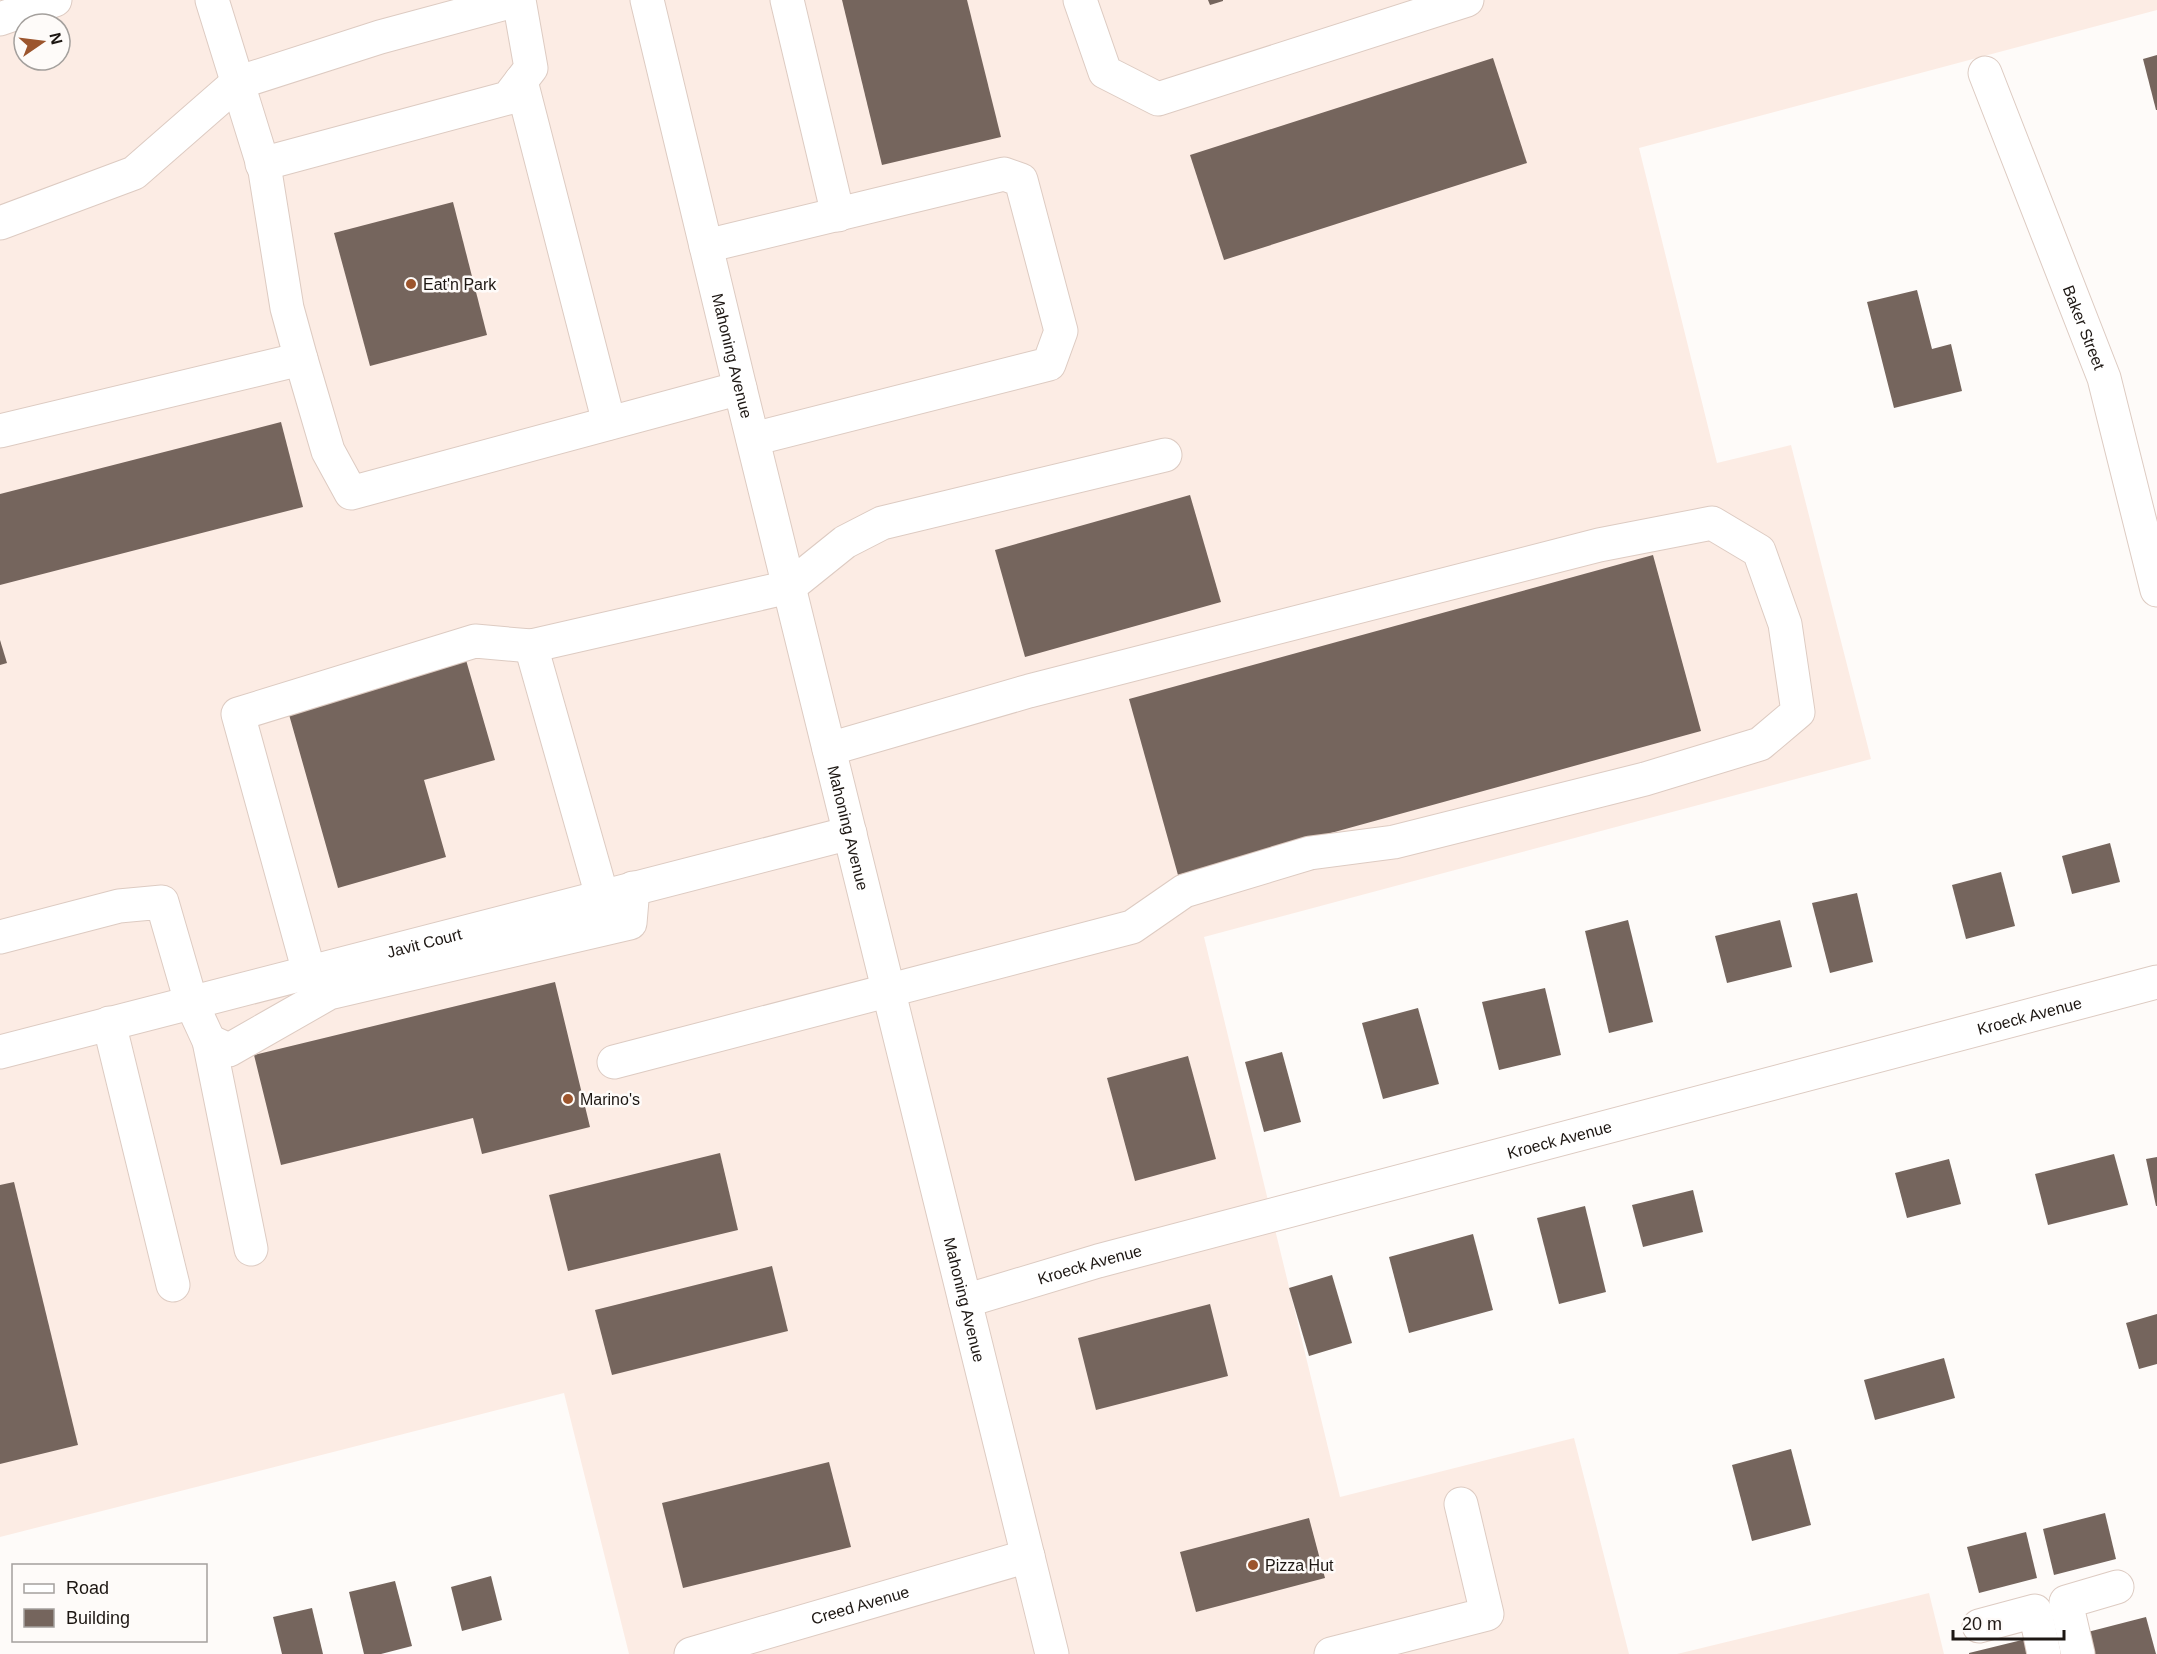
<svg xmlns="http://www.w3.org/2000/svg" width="2157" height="1654" font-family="Helvetica,sans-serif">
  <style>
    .built { fill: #fcece4; fill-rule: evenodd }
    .building { fill: #75655d }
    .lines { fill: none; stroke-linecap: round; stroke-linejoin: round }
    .minor-casing { stroke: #ddcbc2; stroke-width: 35 }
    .major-casing { stroke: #ddcbc2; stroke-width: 35 }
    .minor { stroke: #fff; stroke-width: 33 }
    .major { stroke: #fff; stroke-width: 33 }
    .poi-dot { fill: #9c552d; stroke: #fefbf9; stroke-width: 2 }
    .labels { text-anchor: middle; stroke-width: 5; stroke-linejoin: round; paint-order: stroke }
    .poi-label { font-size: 16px; fill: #1d1713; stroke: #fefbf9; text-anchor: start }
    .street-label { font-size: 16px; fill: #1d1713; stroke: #fefbf9 }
  </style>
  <rect width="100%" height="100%" fill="#fefbf9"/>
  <g class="built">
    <path d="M 0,0 L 2157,0 L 2157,10 L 1639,148 L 1717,463 L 1791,445 L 1871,759 L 1204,937 L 1340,1497 L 1574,1438 L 1629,1654 L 629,1654 L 564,1393 L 0,1537 ZM 24,24 L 60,24 L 60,60 L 24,60 Z"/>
    <polygon points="1929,1593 1944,1654 1677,1654"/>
  </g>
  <g class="building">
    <polygon points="842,0 967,0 1001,137 882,165"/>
    <polygon points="1208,0 1223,0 1223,1 1210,5"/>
    <polygon points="2157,55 2157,110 2156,110 2143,59"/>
    <polygon points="1493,58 1527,163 1224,260 1190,155"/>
    <polygon points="453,202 487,335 370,366 334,233"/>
    <polygon points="1917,290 1932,349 1951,344 1962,391 1894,408 1867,302"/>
    <polygon points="281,422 303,507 0,585 0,494"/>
    <polygon points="1190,495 1221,602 1025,657 995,550"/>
    <polygon points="1653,555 1701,731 1178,875 1129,699"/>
    <polygon points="0,640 7,663 0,665"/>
    <polygon points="466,660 495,760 424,780 446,857 338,888 288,711"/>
    <polygon points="2110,843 2120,882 2072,894 2062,856"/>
    <polygon points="2001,872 2015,926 1966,939 1952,885"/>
    <polygon points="1857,893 1873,962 1830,973 1812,903"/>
    <polygon points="1628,920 1653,1022 1609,1033 1585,931"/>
    <polygon points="1780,920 1792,967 1727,983 1715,936"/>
    <polygon points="555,982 590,1127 482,1154 473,1118 281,1165 254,1055"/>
    <polygon points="1545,988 1561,1055 1499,1070 1482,1002"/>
    <polygon points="1418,1008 1439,1084 1383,1099 1362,1023"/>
    <polygon points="1282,1052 1301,1122 1264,1132 1245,1062"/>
    <polygon points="1188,1056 1216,1159 1135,1181 1107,1078"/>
    <polygon points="720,1153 738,1230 568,1271 549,1195"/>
    <polygon points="2114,1154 2128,1205 2048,1225 2035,1174"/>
    <polygon points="2157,1157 2157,1206 2156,1206 2146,1159"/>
    <polygon points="1949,1159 1961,1204 1907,1218 1895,1173"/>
    <polygon points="14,1182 78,1445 0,1464 0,1185"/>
    <polygon points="1693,1190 1703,1232 1643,1247 1632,1205"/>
    <polygon points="1585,1206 1606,1292 1559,1304 1537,1218"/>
    <polygon points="1473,1234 1493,1310 1409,1333 1389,1257"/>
    <polygon points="772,1266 788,1331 612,1375 595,1310"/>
    <polygon points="1332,1275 1352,1343 1309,1356 1289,1288"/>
    <polygon points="1210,1304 1228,1376 1096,1410 1078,1338"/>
    <polygon points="2157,1314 2157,1364 2139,1369 2126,1323"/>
    <polygon points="1944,1358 1955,1398 1875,1420 1864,1380"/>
    <polygon points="1791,1449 1811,1525 1752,1541 1732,1465"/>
    <polygon points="829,1462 851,1547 683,1588 662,1503"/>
    <polygon points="2105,1513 2116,1559 2054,1575 2043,1529"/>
    <polygon points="1309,1518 1325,1578 1196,1612 1180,1552"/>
    <polygon points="2026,1532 2037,1578 1979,1593 1967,1547"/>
    <polygon points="491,1576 502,1620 462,1631 451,1587"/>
    <polygon points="395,1581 412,1646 381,1654 364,1654 349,1592"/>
    <polygon points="312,1608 323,1654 282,1654 273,1617"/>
    <polygon points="2146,1617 2156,1654 2081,1654 2076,1635"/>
    <polygon points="2026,1639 2029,1654 1969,1654 1969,1653"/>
  </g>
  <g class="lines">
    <g class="minor-casing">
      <g id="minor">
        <polyline points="212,0 265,171 287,308 301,359 328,451 351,493 740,388"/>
        <polyline points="787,0 838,215"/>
        <polyline points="1080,0 1105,72 1158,99 1467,0"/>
        <polyline points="0,19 55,0"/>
        <path id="s1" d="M 1985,73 L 2104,378 L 2157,590"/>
        <polyline points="521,81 609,423"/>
        <polyline points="262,164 508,98 531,68 519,0"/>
        <polyline points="0,223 134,173 237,83 380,37 517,0"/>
        <polyline points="706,246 1004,174 1021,180 1061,331 1049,364 753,439"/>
        <polyline points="0,431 301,359"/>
        <polyline points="531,646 602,896"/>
        <polyline points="0,937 119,906 162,902 191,1002 209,1041 251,1249"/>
        <polyline points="309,972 238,714 475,641 531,646 789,587 845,542 882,523 1165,455"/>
        <polyline points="109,1023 173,1285"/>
        <polyline points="209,1041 229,1050 329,993 630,923 633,888"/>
        <path id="s2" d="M 0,1052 L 850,833"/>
        <polyline points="614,1062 1132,927 1184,891 1310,853 1394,842 1645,779 1760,744 1798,712 1785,624 1759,551 1712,523 1599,545 1029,691 829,749"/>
        <path id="s3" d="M 965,1301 L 1098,1261 L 2157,982"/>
        <polyline points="1979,1626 2035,1611 2044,1654"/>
        <path id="s4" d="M 691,1654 L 1028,1556"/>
        <polyline points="1331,1654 1487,1614 1461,1504"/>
        <polyline points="2078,1654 2066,1602 2117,1587"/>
      </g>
    </g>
    <g class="major-casing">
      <g id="major">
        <path id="s5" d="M 647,0 L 740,388 L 1052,1654"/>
      </g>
    </g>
    <use href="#minor" class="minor"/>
    <use href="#major" class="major"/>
  </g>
  <g class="poi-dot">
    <circle cx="411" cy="284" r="6"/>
    <circle cx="568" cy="1099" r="6"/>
    <circle cx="1253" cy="1565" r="6"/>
  </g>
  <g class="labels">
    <g class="poi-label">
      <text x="423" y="290">Eat'n Park</text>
      <text x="580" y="1105">Marino's</text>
      <text x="1265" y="1571">Pizza Hut</text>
    </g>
    <g class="street-label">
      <text dy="6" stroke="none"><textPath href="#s1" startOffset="273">Baker Street</textPath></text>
      <text dy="6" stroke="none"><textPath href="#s5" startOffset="366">Mahoning Avenue</textPath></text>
      <text dy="6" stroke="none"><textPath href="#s5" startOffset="852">Mahoning Avenue</textPath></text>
      <text dy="6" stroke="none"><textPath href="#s2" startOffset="438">Javit Court</textPath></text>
      <text dy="6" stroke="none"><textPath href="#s3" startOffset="1102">Kroeck Avenue</textPath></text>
      <text dy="6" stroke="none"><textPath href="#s3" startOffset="616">Kroeck Avenue</textPath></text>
      <text dy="6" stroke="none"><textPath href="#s3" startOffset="130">Kroeck Avenue</textPath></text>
      <text dy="6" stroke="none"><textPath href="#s5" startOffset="1338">Mahoning Avenue</textPath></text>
      <text dy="6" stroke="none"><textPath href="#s4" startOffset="176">Creed Avenue</textPath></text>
    </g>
  </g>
  <rect x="12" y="1564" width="195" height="78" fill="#fefbf9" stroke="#a4a09d" stroke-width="1.5"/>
  <rect x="24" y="1584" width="30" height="9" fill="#ffffff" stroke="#a4a09d" stroke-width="1.5"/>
  <text x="66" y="1594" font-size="18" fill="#1d1713">Road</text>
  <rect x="24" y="1609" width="30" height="18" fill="#75655d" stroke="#a4a09d" stroke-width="1.5"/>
  <text x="66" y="1624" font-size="18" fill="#1d1713">Building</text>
  <g transform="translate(42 42) rotate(76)"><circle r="28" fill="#fefbf9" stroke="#a4a09d" stroke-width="1.5"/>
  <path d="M0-4.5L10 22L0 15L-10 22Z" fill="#9c552d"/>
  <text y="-9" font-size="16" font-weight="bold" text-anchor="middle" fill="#1d1713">N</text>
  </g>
  <path d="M1953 1630v9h111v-9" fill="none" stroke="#1d1713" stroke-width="3"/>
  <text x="1962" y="1630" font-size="18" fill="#1d1713" stroke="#fefbf9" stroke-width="4.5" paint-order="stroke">20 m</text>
</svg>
